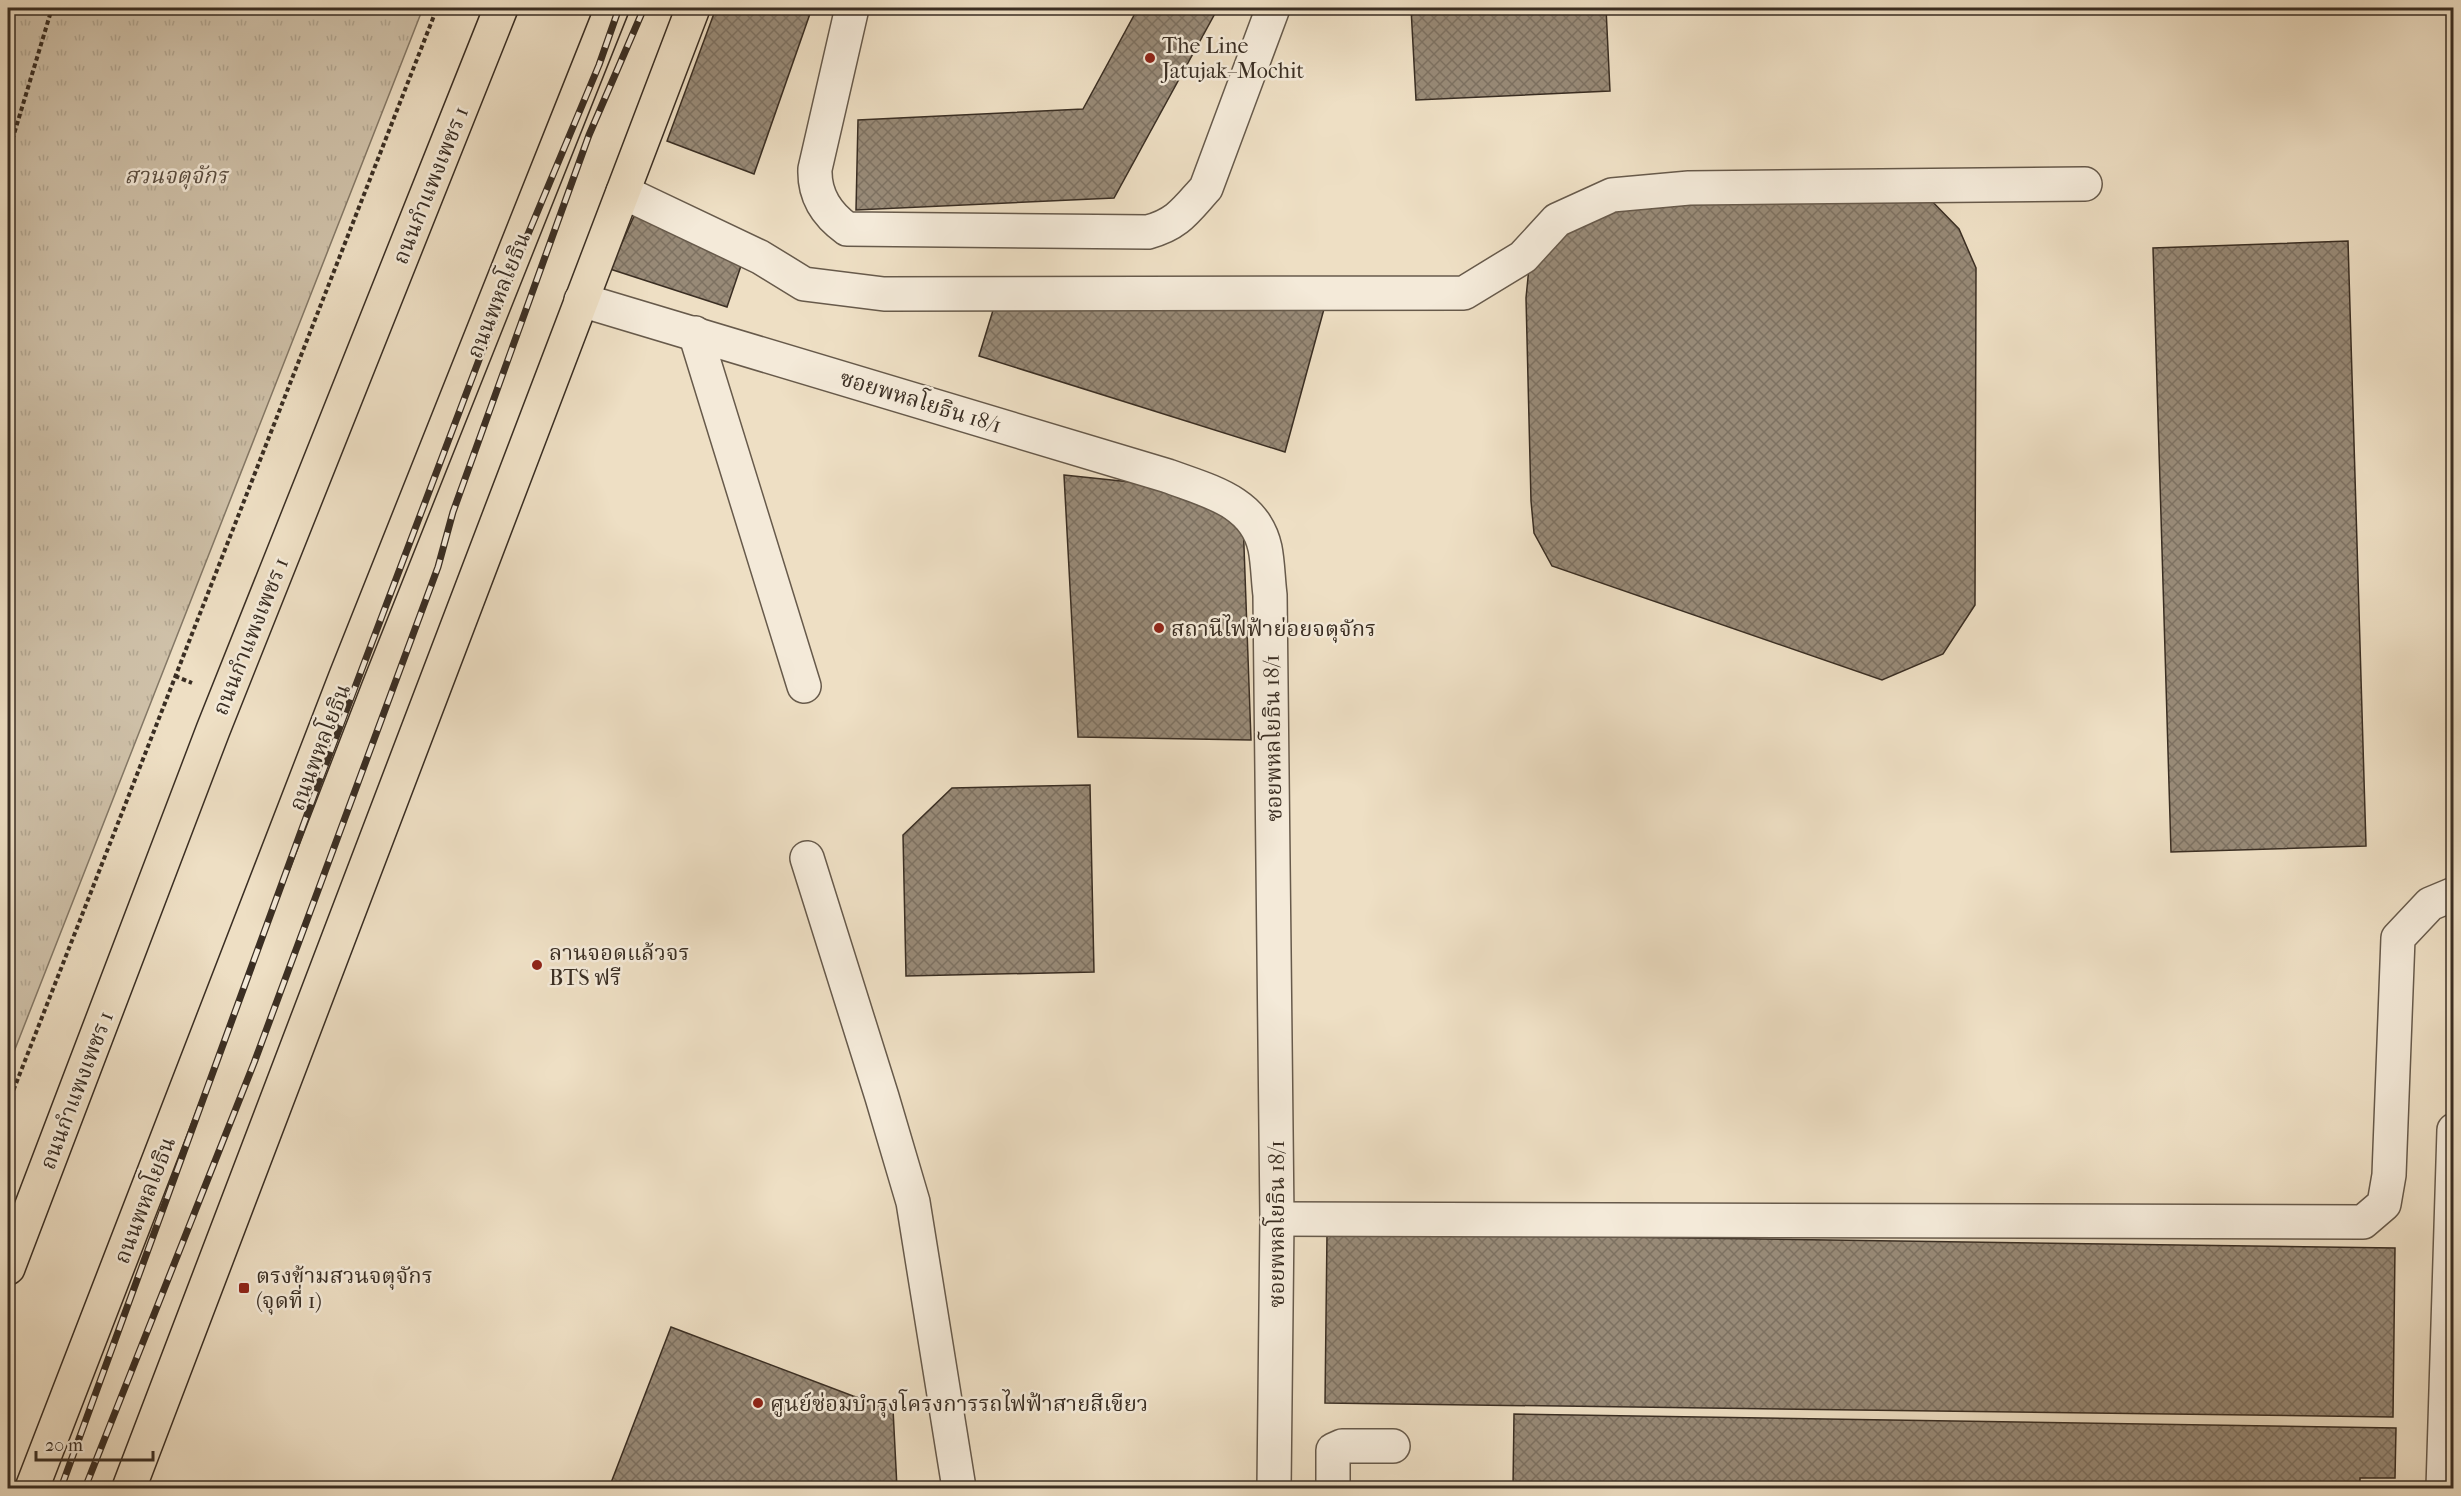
<svg xmlns="http://www.w3.org/2000/svg" width="2461" height="1496" font-family="'IM FELL French Canon','Noto Serif Thai',serif">
  <style>
    .park { fill: url(#park-tufts); stroke: #847866; stroke-width: 1.5 }
    .building { fill: url(#building-cross-hatch); stroke: #3a2e23; stroke-width: 1.5 }
    .lines { fill: none; stroke-linecap: round; stroke-linejoin: round }
    .minor-casing { stroke: #675a4b; stroke-width: 36 }
    .major-casing { stroke: #3a2e23; stroke-width: 36 }
    .path { stroke: #3a2e23; stroke-width: 4; stroke-dasharray: 4.5 3; stroke-linecap: butt }
    .minor { stroke: #f4ead9; stroke-width: 33 }
    .major { stroke: #eedfc4; stroke-width: 33 }
    .rail-casing { stroke: #3a2e23; stroke-width: 7 }
    .rail { stroke: #f4ead9; stroke-width: 4.5; stroke-dasharray: 14; stroke-linecap: butt }
    .poi-dot { fill: #8f2418; stroke: #f4ead9; stroke-width: 2 }
    .labels { text-anchor: middle; stroke-width: 5; stroke-linejoin: round; paint-order: stroke }
    .poi-label { font-size: 22px; fill: #3a2e23; stroke: #f4ead9; text-anchor: start }
    .park-label { font-size: 22px; font-style: italic; fill: #584b3e; stroke: #f4ead9 }
    .street-label { font-size: 22px; fill: #3a2e23; stroke: #f4ead9 }
  </style>
  <defs>
    <pattern id="park-tufts" width="24" height="20" patternUnits="userSpaceOnUse" patternTransform="scale(1.5)"><rect width="24" height="20" fill="#cfc1a9"/><path d="M3 7l-1-3M5 7V3M7 7l1-3M15 17l-1-3M17 17v-4M19 17l1-3" fill="none" stroke="#b2a691"/></pattern>
    <pattern id="building-cross-hatch" width="8" height="8" patternUnits="userSpaceOnUse" patternTransform="scale(1.5)"><rect width="8" height="8" fill="#988a77"/><path d="M0 0l8 8M0 8l8-8" fill="none" stroke="#7d7161"/></pattern>
  </defs>
  <rect width="100%" height="100%" fill="#eedfc4"/>
  <filter id="stains"><feTurbulence type="fractalNoise" baseFrequency=".00333" numOctaves="4"/><feColorMatrix values="0 0 0 0 .2 0 0 0 0 .09 0 0 0 0 .02 0 0 0 .5 -.17"/></filter>
  <radialGradient id="worn" r=".72"><stop offset=".6" stop-color="#630" stop-opacity="0"/><stop offset="1" stop-color="#630" stop-opacity=".3"/></radialGradient>
  <polygon class="park" points="8,8 423,8 8,1067"/>
  <g class="building">
    <polygon points="716,8 812,8 754,174 667,141"/>
    <polygon points="1138,8 1218,8 1114,198 856,210 858,120 1083,109"/>
    <polygon points="1411,8 1606,8 1610,91 1416,100"/>
    <polygon points="1922,191 1959,229 1976,268 1975,605 1943,654 1882,680 1552,566 1534,533 1531,501 1526,298 1530,257 1598,194"/>
    <polygon points="635,214 742,263 727,307 610,269"/>
    <polygon points="2348,241 2366,846 2171,852 2153,248"/>
    <polygon points="994,307 1324,309 1285,452 979,356"/>
    <polygon points="1064,475 1207,490 1243,519 1251,740 1078,737"/>
    <polygon points="1090,785 1094,972 906,976 903,835 952,788"/>
    <polygon points="1327,1233 2395,1248 2393,1417 1325,1403"/>
    <polygon points="671,1327 853,1396 893,1409 897,1488 609,1488"/>
    <polygon points="1514,1414 2396,1428 2395,1478 2360,1478 2360,1488 1513,1488"/>
  </g>
  <g class="lines">
    <g class="minor-casing">
      <g id="minor">
        <path d="M 852,8 L 815,169 C 814,195 826,214 847,229 L 1148,232 C 1178,224 1186,210 1206,188 L 1273,8"/>
        <polyline points="623,192 760,257 804,284 884,294 1464,293 1523,257 1557,220 1612,195 1689,188 2085,184"/>
        <path d="M 581,300 L 1168,476 C 1208,491 1255,501 1265,548 C 1268,563 1268,579 1270,595 L 1277,1219 L 1274,1488"/>
        <polyline points="695,333 804,686"/>
        <polyline points="807,858 882,1097 913,1202 959,1488"/>
        <polyline points="1277,1219 2363,1222 2384,1204 2389,1175 2398,938 2430,904 2454,894"/>
        <polyline points="1333,1488 1333,1450 1342,1446 1393,1446"/>
        <polyline points="2443,1488 2454,1130"/>
      </g>
    </g>
    <g class="major-casing">
      <g id="major">
        <polyline points="8,1268 213,730 501,8"/>
        <polyline points="32,1488 346,676 612,8"/>
        <polyline points="129,1488 693,8"/>
      </g>
    </g>
    <g class="path">
      <polyline points="8,154 52,8"/>
      <polyline points="175,676 192,683"/>
      <polyline points="8,1104 437,8"/>
    </g>
    <use href="#minor" class="minor"/>
    <use href="#major" class="major"/>
    <g class="rail-casing">
      <g id="rail">
        <polyline points="61,1488 315,793 513,270 599,65 619,8"/>
        <polyline points="85,1488 254,1063 438,567 453,512 589,135 644,8"/>
      </g>
    </g>
    <use href="#rail" class="rail"/>
  </g>
  <g class="poi-dot">
    <circle cx="1150" cy="58" r="6"/>
    <circle cx="1159" cy="628" r="6"/>
    <circle cx="537" cy="965" r="6"/>
    <rect x="238" y="1282" width="12" height="12" rx="3"/>
    <circle cx="758" cy="1403" r="6"/>
  </g>
  <g class="labels">
    <g class="poi-label">
      <text x="1162" y="53">The Line<tspan x="1162" dy="25">Jatujak–Mochit</tspan></text>
      <text x="1171" y="636">สถานีไฟฟ้าย่อยจตุจักร</text>
      <text x="549" y="960">ลานจอดแล้วจร<tspan x="549" dy="25">BTS ฟรี</tspan></text>
      <text x="256" y="1283">ตรงข้ามสวนจตุจักร<tspan x="256" dy="25">(จุดที่ 1)</tspan></text>
      <text x="770" y="1411">ศูนย์ซ่อมบำรุงโครงการรถไฟฟ้าสายสีเขียว</text>
    </g>
    <g class="park-label">
      <text x="176" y="183">สวนจตุจักร</text>
    </g>
    <g class="street-label">
      <text transform="translate(430 185) rotate(-68)" y="8">ถนนกำแพงเพชร 1</text>
      <text transform="translate(498 295) rotate(-68)" y="8">ถนนพหลโยธิน</text>
      <text transform="translate(921 401) rotate(17)" y="8">ซอยพหลโยธิน 18/1</text>
      <text transform="translate(250 636) rotate(-68)" y="8">ถนนกำแพงเพชร 1</text>
      <text transform="translate(1272 738) rotate(-91)" y="8">ซอยพหลโยธิน 18/1</text>
      <text transform="translate(319 747) rotate(-69)" y="8">ถนนพหลโยธิน</text>
      <text transform="translate(76 1090) rotate(-69)" y="8">ถนนกำแพงเพชร 1</text>
      <text transform="translate(144 1200) rotate(-69)" y="8">ถนนพหลโยธิน</text>
      <text transform="translate(1276 1224) rotate(-90)" y="8">ซอยพหลโยธิน 18/1</text>
    </g>
  </g>
  <rect width="2461" height="1496" fill="none" stroke="#eedfc4" stroke-width="30"/>
  <rect x="9" y="9" width="2443" height="1478" fill="none" stroke="#3a2e23" stroke-width="3"/>
  <rect x="15" y="15" width="2431" height="1466" fill="none" stroke="#3a2e23" stroke-width="1.5"/>
  <path d="M36 1451v9h117v-9" fill="none" stroke="#3a2e23" stroke-width="3"/>
  <text x="45" y="1451" font-size="18" fill="#3a2e23" stroke="#f4ead9" stroke-width="4.5" paint-order="stroke">20 m</text>
  <rect width="100%" height="100%" filter="url(#stains)"/>
  <rect width="100%" height="100%" fill="url(#worn)"/>
</svg>
